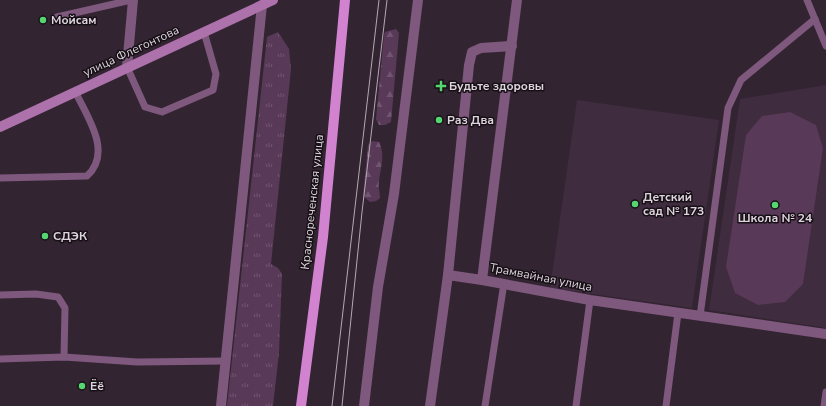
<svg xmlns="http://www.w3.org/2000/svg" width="826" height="406" font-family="'Nunito Sans',sans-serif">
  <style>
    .built { fill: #3f2c3e }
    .grass { fill: url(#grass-tufts) }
    .forest { fill: url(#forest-firs) }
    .pitch { fill: #593958 }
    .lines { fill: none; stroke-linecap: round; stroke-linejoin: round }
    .lane { stroke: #7e587d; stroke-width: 7 }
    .street { stroke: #7e587d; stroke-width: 10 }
    .secondary { stroke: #ad71ab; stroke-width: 10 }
    .primary { stroke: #d183cf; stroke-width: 10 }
    .tram { stroke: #b5a9b4; stroke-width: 1 }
    .poi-dot { fill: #56d671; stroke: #171016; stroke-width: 1.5 }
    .labels { text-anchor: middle; stroke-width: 3; stroke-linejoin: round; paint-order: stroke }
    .poi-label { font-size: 12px; font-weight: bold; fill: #ded4dd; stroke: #171016; text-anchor: start }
    .street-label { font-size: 12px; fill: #ded4dd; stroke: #171016 }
  </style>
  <defs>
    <pattern id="grass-tufts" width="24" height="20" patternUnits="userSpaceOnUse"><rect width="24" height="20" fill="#593958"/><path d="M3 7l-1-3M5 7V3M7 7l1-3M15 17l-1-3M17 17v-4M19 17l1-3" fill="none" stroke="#705570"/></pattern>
    <pattern id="forest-firs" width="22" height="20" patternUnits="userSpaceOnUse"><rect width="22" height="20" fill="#593958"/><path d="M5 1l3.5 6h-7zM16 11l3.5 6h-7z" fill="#705570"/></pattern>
  </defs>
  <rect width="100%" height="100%" fill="#332432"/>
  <g class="built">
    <polygon points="826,85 826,328 709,310 740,99"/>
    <polygon points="577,100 719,120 692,308 550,288"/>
  </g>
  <polygon class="grass" points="278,32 289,49 291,69 271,264 278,268 282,274 279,353 273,406 227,406 267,37"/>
  <g class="forest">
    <polygon points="396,29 399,33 391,122 385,125 379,125 376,119 384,35 385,32"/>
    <path d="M 372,141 L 379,142 C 386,155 380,169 379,182 C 378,187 380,192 380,198 L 376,201 L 370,202 L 363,196 L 368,145 Z"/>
  </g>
  <polygon class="pitch" points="790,112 816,125 823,148 803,284 785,302 758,305 735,293 726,267 746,135 762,116"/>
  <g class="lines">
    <g class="lane">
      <polyline points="807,0 826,46"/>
      <polyline points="57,17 131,0"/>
      <polyline points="127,67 145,107 162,112 213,90 216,74 204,32"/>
      <path d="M 0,178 L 87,176 C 113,152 87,117 75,91"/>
      <polyline points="0,295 36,294 58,297 65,308 64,357"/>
      <polyline points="700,316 728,108 741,80 815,19"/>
      <polyline points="0,359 64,357 137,362 226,361"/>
      <polyline points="485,406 504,283"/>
      <polyline points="576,406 590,300"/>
      <polyline points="666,406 678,313"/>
      <polyline points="824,406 826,392"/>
    </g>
    <g class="street">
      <polyline points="517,0 482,280 590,300 826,334"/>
      <polyline points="127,67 133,0"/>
      <polyline points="448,275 482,280"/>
      <polyline points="221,406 262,5"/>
      <polyline points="364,406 378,287 394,194 418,0"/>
      <polyline points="430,406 448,275 469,65 472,52 481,48 512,46"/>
    </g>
    <polyline class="secondary" points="0,127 273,0"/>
    <polyline class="primary" points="301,406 323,237 345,0"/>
    <g class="tram">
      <polyline points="332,406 379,0"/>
      <polyline points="342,406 362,212 387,0"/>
    </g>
  </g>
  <g class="poi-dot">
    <circle cx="43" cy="20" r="4"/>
    <path d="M439 80h4v4h4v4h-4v4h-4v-4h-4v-4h4z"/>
    <circle cx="439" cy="120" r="4"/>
    <circle cx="635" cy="204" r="4"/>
    <circle cx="775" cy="205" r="4"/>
    <circle cx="45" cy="236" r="4"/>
    <circle cx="82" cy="386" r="4"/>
  </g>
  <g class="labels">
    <g class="poi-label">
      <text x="51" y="24">Мойсам</text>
      <text x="449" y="90">Будьте здоровы</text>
      <text x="447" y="124">Раз Два</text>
      <text x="643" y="201">Детский<tspan x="643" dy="14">сад № 173</tspan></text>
      <text x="775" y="222" text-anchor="middle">Школа № 24</text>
      <text x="53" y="240">СДЭК</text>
      <text x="90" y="390">Ёё</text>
    </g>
    <g class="street-label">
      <text transform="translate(131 51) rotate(-25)" y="4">улица Флегонтова</text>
      <text transform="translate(312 202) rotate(-84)" y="4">Краснореченская улица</text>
      <text transform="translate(541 277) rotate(11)" y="4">Трамвайная улица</text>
    </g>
  </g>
</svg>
